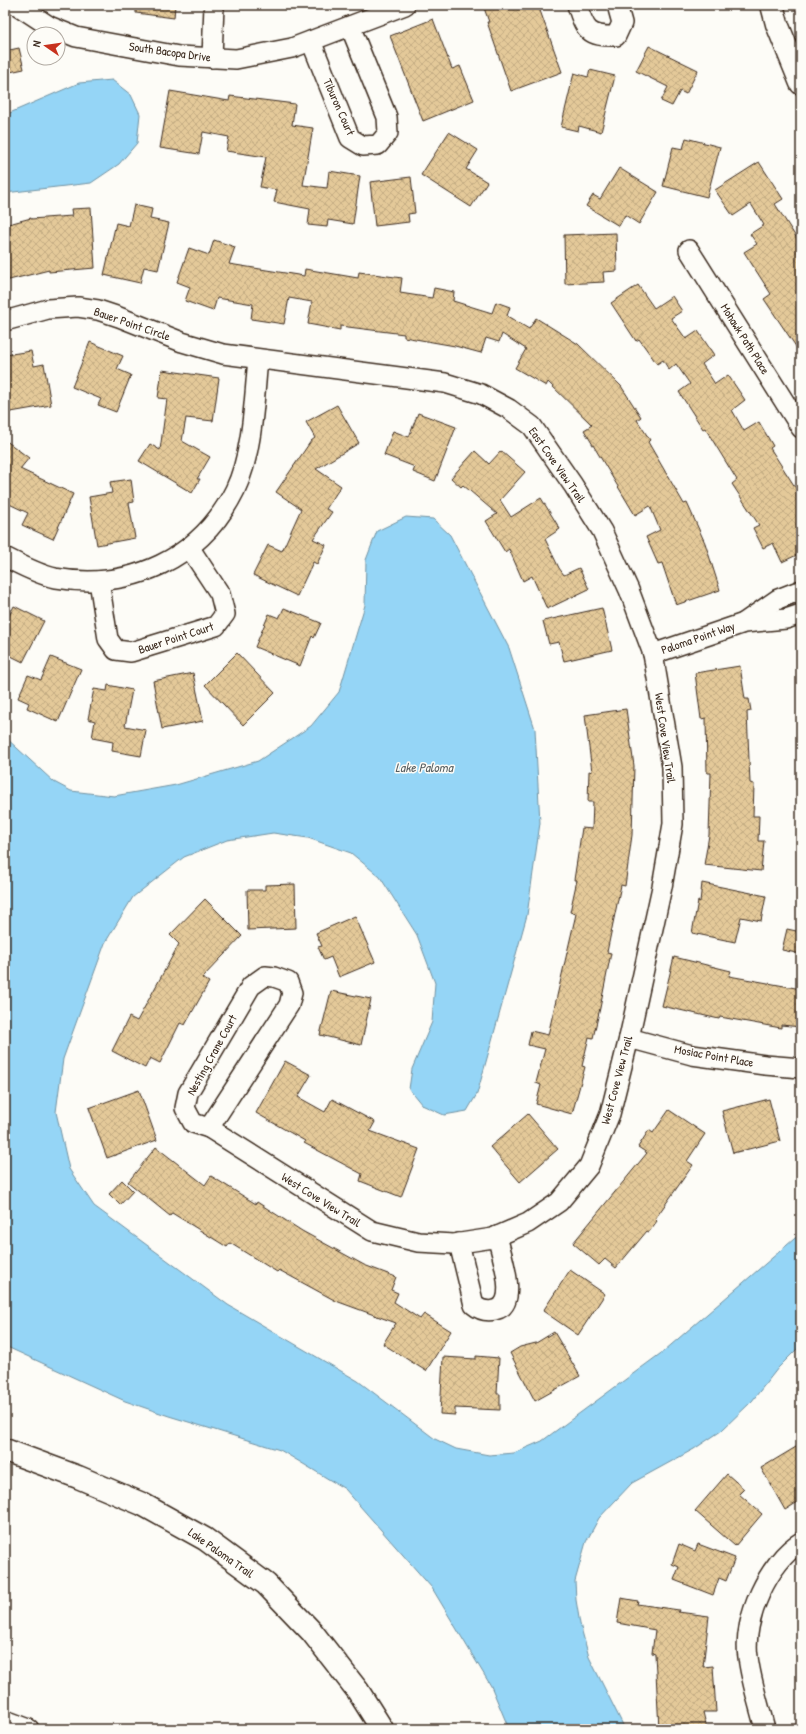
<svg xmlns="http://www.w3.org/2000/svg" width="806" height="1734" font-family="'Patrick Hand',sans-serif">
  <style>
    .water { fill: #95d5f6; stroke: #7191a0 }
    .building { fill: url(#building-cross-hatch); stroke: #3b2a1e }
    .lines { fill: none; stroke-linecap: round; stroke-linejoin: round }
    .street-casing { stroke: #3b2a1e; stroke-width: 22 }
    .secondary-casing { stroke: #3b2a1e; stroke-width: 25 }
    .street { stroke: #fdfcf7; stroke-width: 19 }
    .secondary { stroke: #fdfcf7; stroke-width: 22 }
    .labels { text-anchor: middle; stroke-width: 3; stroke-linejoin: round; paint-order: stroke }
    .street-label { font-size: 12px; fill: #3b2a1e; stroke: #fdfcf7 }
    .water-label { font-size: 13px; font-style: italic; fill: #565d5f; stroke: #fdfcf7 }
  </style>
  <defs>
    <pattern id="building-cross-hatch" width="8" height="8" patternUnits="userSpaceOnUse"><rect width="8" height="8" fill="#e4c999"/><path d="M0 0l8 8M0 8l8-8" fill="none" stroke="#c4ad83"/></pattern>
  </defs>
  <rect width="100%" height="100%" fill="#fdfcf7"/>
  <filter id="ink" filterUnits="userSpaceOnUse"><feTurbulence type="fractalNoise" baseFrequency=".025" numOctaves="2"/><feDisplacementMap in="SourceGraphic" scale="8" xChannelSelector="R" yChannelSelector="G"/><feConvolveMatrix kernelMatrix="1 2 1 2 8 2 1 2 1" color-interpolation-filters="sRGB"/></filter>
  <g filter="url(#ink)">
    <g class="water">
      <polygon points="112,80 131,95 140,114 137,143 119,164 91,183 5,193 5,115 79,83"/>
      <polygon points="406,517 433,519 450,535 509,648 535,729 540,823 527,915 477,1094 467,1111 444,1115 422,1105 409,1089 412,1069 432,1022 435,983 417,935 380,877 351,853 308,838 273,833 227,840 184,857 133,897 105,943 68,1045 63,1059 56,1112 69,1169 94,1206 228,1305 358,1381 435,1439 456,1449 489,1455 514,1453 542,1441 664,1351 801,1233 801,1345 778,1368 752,1401 721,1431 694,1449 632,1483 599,1518 586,1542 575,1581 576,1600 580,1624 589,1657 625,1729 509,1729 491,1686 432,1588 345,1489 280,1450 169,1416 125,1401 5,1346 5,737 54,782 71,791 114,796 176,785 258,761 311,726 339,692 365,605 366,560 377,531"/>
    </g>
    <g class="building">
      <polygon points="136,5 175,5 174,18 136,13"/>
      <polygon points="483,5 538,5 562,72 511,91 487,22 489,22"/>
      <polygon points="433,19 452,69 460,66 474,100 423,121 390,36"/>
      <polygon points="649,46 698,70 686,94 680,91 672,106 661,101 668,87 636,71"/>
      <polygon points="19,48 24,69 5,73 5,51"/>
      <polygon points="590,70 615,76 601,132 579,126 578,131 561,127 574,73 588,77"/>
      <polygon points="170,91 229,101 230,96 295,104 292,125 313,128 303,185 327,188 329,171 360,176 353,224 328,220 327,227 308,225 310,209 274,202 277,190 260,187 266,157 226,151 229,137 203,132 199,154 160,148"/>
      <polygon points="449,132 478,150 466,169 487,182 471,207 421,175"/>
      <polygon points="686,138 720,147 707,197 663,186 673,147 683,149"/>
      <polygon points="759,162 783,199 775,204 801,245 801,354 764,299 771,294 744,252 757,244 750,234 764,225 751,204 733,216 715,190"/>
      <polygon points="619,168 658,192 639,224 625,215 619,226 586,206 593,195 600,199"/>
      <polygon points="411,177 415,213 408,214 409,222 375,226 370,182"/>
      <polygon points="134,205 152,209 150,219 169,223 158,270 144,267 140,283 104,275 116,223 129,226"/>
      <polygon points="91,208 95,268 49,272 49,270 5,281 5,225 31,218 31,219 72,216 71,209"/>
      <polygon points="616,233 617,271 603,272 604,282 565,284 564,235"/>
      <polygon points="214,240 235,247 229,264 304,276 305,269 358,278 359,272 402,278 400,293 432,298 434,288 454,292 453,301 492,313 496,302 510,307 507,316 529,329 536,318 578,344 621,386 641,417 637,420 650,440 648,442 684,504 687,503 705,543 720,590 676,605 662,563 658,564 646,537 660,530 650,506 635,515 584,430 592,425 548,382 546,386 515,368 526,349 502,334 499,342 486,338 481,353 455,346 404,337 404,334 340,326 340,330 308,324 312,302 289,298 284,324 251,319 253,304 217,298 213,311 185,301 190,287 177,282 189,248 209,255"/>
      <polygon points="638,285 654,308 672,296 682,311 671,318 686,339 698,331 714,355 702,364 715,384 728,375 745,400 732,410 744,431 759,422 773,446 770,448 799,493 796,495 801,505 801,553 782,562 773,543 763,548 753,528 759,525 732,484 737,480 705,428 703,429 679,392 690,384 676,364 669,370 663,360 657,364 639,339 636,341 611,303"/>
      <polygon points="90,342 123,356 117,369 131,375 116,412 98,405 101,399 72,387"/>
      <polygon points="31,351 34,366 44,364 51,405 5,413 5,355"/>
      <polygon points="162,370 219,378 213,421 186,418 182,441 210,457 197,479 200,479 192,493 139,461 150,444 160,450 167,399 158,398"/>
      <polygon points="337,405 359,443 316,469 341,486 326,509 332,512 313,539 326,545 317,564 313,562 297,596 253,575 268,545 282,551 301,509 276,492 311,441 315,438 306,422"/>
      <polygon points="418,413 456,427 435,481 413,472 415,467 384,455 393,431 409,437"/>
      <polygon points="5,440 29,458 20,469 73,494 53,539 22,525 28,513 5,502"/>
      <polygon points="475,451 489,464 501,451 525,472 500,500 511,517 541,498 560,529 545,539 559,568 564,575 579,568 589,589 547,609 532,576 523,581 509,549 505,552 486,521 497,514 463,485 461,487 451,478"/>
      <polygon points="131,479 134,502 129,503 135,538 97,545 89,497 112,493 110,482"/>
      <polygon points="14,606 44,621 23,662 5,653 5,624"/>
      <polygon points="284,608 321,623 314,638 312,636 300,666 255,647 269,614 279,618"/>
      <polygon points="602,608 612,650 564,661 559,642 549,644 543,621"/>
      <polygon points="237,653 275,693 243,725 205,685"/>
      <polygon points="51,657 81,669 58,722 27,708 29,703 18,698 28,675 41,680"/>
      <polygon points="740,666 745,699 749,699 751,711 747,712 750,783 754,784 753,816 759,816 758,841 764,841 761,871 704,865 709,835 711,773 707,773 706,718 701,719 695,673"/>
      <polygon points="193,673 203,721 162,729 153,681"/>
      <polygon points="108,685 132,690 125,726 146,730 141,756 112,751 113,742 92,738 95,721 88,719 94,689 107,691"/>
      <polygon points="626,709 634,766 632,835 625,886 621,885 607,952 611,953 600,1008 593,1038 589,1037 582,1066 585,1067 572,1114 536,1104 541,1085 536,1083 545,1049 528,1045 531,1031 548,1035 576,914 570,912 577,880 574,880 582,828 592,829 593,802 588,802 589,771 592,772 585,715"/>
      <polygon points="702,883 766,896 761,921 741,917 735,942 692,933 698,901 700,902"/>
      <polygon points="295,884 296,928 248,930 247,890 265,890 265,885"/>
      <polygon points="205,899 242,936 202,978 209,982 185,1025 180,1023 160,1063 150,1058 145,1068 112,1051 129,1017 137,1021 179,944 170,935"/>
      <polygon points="355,916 375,962 339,977 331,957 324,960 318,947 322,946 316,933"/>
      <polygon points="787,929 801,932 801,954 782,950"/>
      <polygon points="674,957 731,971 729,976 801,989 801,1027 781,1025 781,1028 720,1017 719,1019 662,1006"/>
      <polygon points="331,991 371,999 361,1045 320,1035"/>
      <polygon points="285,1061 311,1075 298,1097 325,1112 332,1099 375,1122 370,1131 419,1149 401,1197 360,1181 362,1174 304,1143 305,1141 256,1113"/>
      <polygon points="139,1090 157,1140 107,1158 89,1108"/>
      <polygon points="769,1099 780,1141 733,1153 722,1111"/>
      <polygon points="669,1110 705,1134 687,1161 693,1165 655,1219 657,1221 649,1232 647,1231 616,1268 605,1259 599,1265 573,1243 647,1153 638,1147 649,1130 653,1133"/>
      <polygon points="528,1114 558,1149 520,1182 490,1147"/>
      <polygon points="156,1147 205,1185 211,1176 256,1204 257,1202 302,1231 364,1265 396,1277 391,1290 398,1293 394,1302 420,1319 424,1314 451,1331 426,1371 383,1344 396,1323 336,1301 279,1270 277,1272 230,1243 227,1247 172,1213 170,1216 128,1182"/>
      <polygon points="122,1180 133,1191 120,1205 109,1194"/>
      <polygon points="570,1270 605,1294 578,1335 543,1311"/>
      <polygon points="554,1332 580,1376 535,1401 510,1353 520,1347 536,1343"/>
      <polygon points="476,1356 499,1358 497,1394 500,1394 500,1410 455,1408 455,1415 440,1414 443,1357 476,1359"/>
      <polygon points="801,1444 801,1500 785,1510 761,1468"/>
      <polygon points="727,1474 744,1489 739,1494 762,1514 735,1546 695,1511"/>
      <polygon points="679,1544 695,1551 698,1544 735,1558 726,1581 719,1578 713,1595 674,1580 679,1567 672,1564"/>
      <polygon points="621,1598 638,1601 637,1604 679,1610 678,1612 709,1616 703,1667 713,1666 716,1712 703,1712 707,1729 659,1729 655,1654 652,1653 655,1630 617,1623"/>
    </g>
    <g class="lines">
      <g class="street-casing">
        <g id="street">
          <polyline points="17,5 49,26 76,37 179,56 236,59 292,48 405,5"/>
          <path d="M 577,5 C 585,30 588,37 616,36 L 622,23 L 617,5"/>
          <polyline points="311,41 350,138 363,146 378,145 388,133 387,117 350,26"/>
          <polyline points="212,58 214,5"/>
          <polyline points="689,250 801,428"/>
          <polyline points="5,321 48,309 78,307 98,310 119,317 182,342 223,354 445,383 481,394 509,409 532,426 573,485 602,531 629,590 653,654 672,767 673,824 662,887 629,1038 610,1114 589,1166 559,1202 528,1223 493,1238 454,1244 418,1242 372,1231 209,1128"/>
          <path d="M 5,557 C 21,565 37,574 55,578 C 130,591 201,559 235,490 C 253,453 254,399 258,359"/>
          <polyline points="99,581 108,639 116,650 131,652 216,626 225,614 220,594 189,547"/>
          <polyline points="745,622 778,599 801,590"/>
          <polyline points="653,654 744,623 786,619 801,614"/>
          <polygon points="265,976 274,977 288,982 292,993 289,1005 209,1128 193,1123 185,1108 188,1093 251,986"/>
          <polyline points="629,1038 692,1055 765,1065 801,1068"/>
          <path d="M 459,1243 L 474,1305 C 480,1310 487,1312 495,1310 C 520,1305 501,1254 497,1236"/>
          <polyline points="5,1720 29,1729"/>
          <path d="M 765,1729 C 759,1705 751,1681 748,1657 C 742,1620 769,1561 801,1542"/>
        </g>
      </g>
      <g class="secondary-casing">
        <g id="secondary">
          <polyline points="772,5 777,24 801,83"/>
          <polyline points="5,1450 78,1477 142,1504 205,1539 266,1584 312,1632 358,1691 382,1729"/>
        </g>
      </g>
      <use href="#street" class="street"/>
      <use href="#secondary" class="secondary"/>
    </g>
  </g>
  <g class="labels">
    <g class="street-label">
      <text transform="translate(170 52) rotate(8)" y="4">South Bacopa Drive</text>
      <text transform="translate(339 107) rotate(66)" y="4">Tiburon Court</text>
      <text transform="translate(132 324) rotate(19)" y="4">Bauer Point Circle</text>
      <text transform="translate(745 339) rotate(58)" y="4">Mohawk Path Place</text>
      <text transform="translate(557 465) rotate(55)" y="4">East Cove View Trail</text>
      <text transform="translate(176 638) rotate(-18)" y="4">Bauer Point Court</text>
      <text transform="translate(698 638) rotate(-19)" y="4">Paloma Point Way</text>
      <text transform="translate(665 738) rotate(82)" y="4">West Cove View Trail</text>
      <text transform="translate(212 1055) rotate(-61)" y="4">Nesting Crane Court</text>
      <text transform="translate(714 1056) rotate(10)" y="4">Mosiac Point Place</text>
      <text transform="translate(617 1080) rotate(-75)" y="4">West Cove View Trail</text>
      <text transform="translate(321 1200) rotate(32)" y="4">West Cove View Trail</text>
      <text transform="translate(221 1553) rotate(35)" y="4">Lake Paloma Trail</text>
    </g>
    <g class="water-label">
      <text x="424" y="772">Lake Paloma</text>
    </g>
  </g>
  <rect width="806" height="1734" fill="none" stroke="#fdfcf7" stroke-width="20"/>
  <rect x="10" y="10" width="786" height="1714" fill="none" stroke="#3b2a1e" stroke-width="1.5" filter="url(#ink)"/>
  <g transform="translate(46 46) rotate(283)"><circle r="19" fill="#fdfcf7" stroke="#afa8a0"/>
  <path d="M0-3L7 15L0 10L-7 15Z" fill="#c8321e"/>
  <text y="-6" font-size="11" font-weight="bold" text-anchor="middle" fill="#3b2a1e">N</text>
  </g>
</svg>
